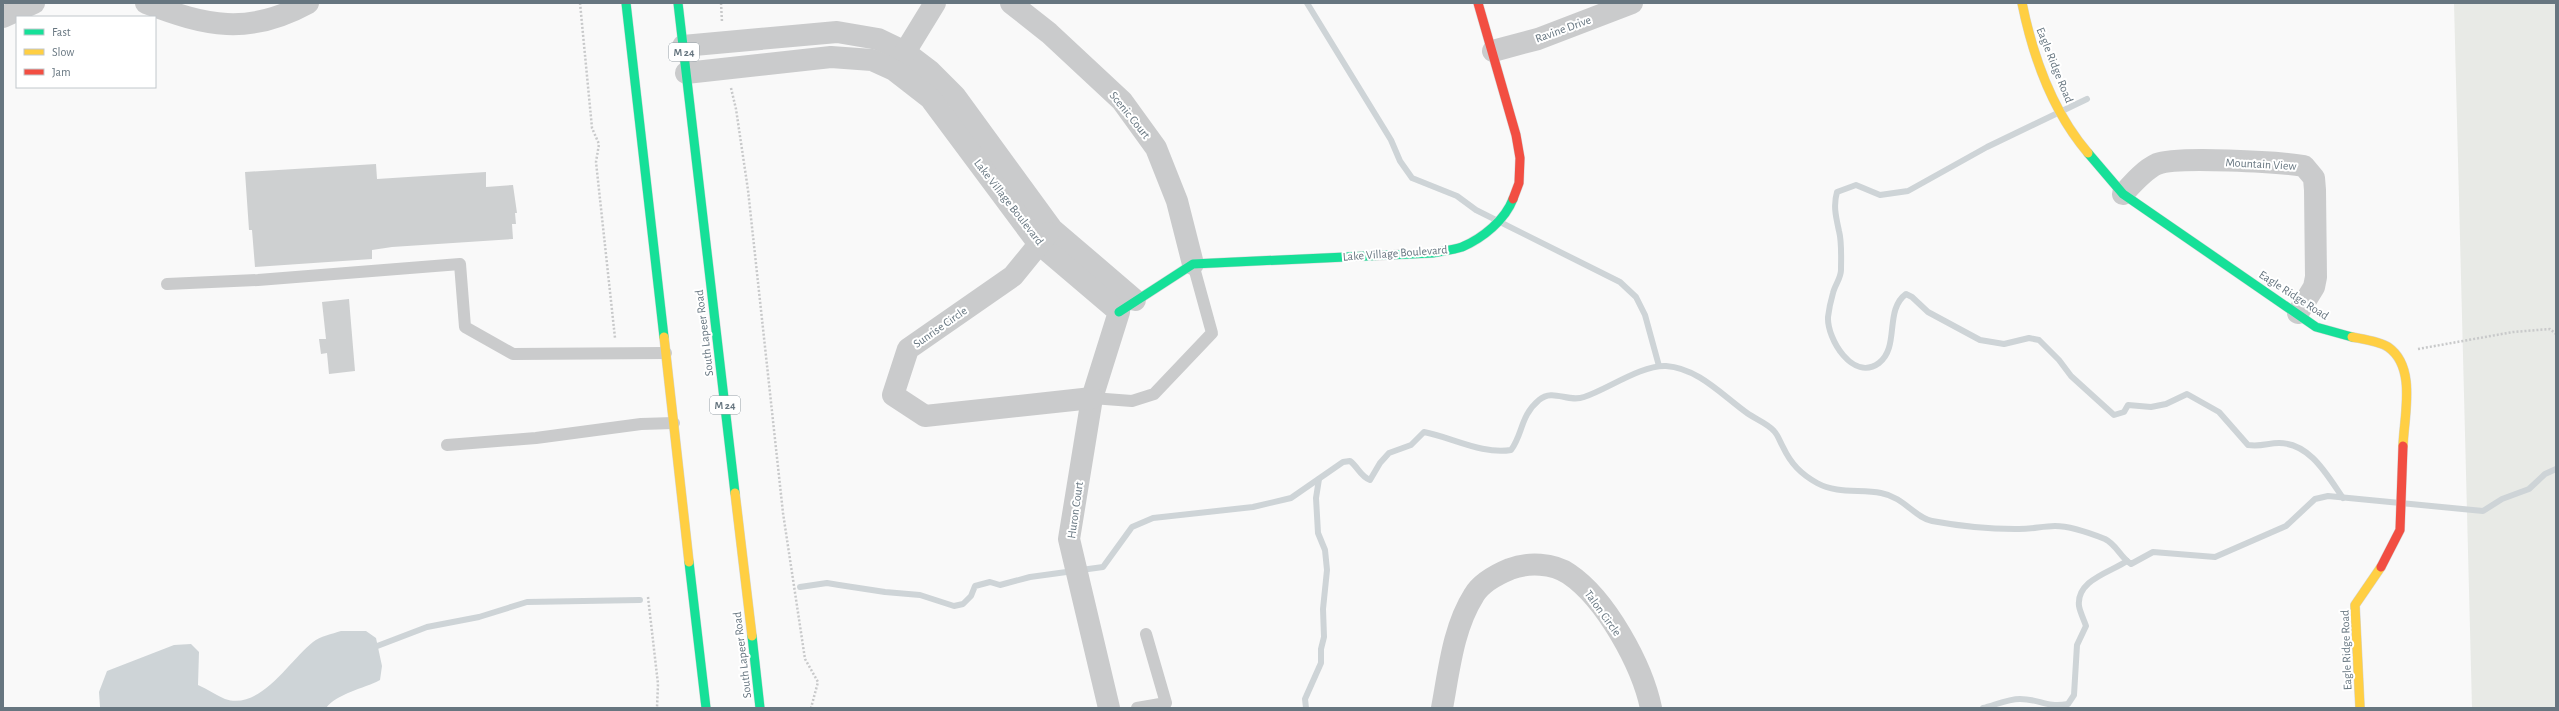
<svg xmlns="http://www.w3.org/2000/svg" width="2559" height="711" font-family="'Alegreya Sans',sans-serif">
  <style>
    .green { fill: #e8eae6 }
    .water { fill: #ced4d7 }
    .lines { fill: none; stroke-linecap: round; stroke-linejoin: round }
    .stream { stroke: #ced4d7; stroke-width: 6 }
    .building { fill: #ced0d1 }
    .fast-casing { stroke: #d5d6d7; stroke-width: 10 }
    .slow-casing { stroke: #d5d6d7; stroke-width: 10 }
    .jam-casing { stroke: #d5d6d7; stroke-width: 10 }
    .path { stroke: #c8c9ca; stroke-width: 2.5; stroke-dasharray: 2 2; stroke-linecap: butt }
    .lane { stroke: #cacbcc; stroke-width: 12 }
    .street { stroke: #cacbcc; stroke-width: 22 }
    .fast { stroke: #16e098; stroke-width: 9 }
    .slow { stroke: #ffcf43; stroke-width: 9 }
    .jam { stroke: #f24e42; stroke-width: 9 }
    .labels { text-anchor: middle; stroke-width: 4; stroke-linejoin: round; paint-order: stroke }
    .shield { fill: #fff; stroke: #959fa6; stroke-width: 1 }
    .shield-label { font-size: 11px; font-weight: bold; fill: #677680 }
    .street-label { font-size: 12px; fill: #677680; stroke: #fff }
  </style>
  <rect width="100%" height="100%" fill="#f9f9f9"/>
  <polygon class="green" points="2454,3 2556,3 2556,708 2472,708"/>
  <path class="water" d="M 341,631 L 366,631 L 376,638 L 382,666 L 380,680 C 363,689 338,693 326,708 L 100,707 L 99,692 L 107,671 L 174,645 L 191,644 L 199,652 L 198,685 C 207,689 216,695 225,699 C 260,711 289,661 313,642 C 320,636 332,634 341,631 Z"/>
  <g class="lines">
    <g class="stream">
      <polyline points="1307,3 1391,140 1400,161 1412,178 1457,196 1476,210 1620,282 1636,297 1645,315 1659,366"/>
      <path d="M 2087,99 L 1987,147 L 1908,191 L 1880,195 L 1856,185 L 1837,192 C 1833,206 1836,217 1839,231 C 1842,242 1841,258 1841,270 C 1841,278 1835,285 1833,293 C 1831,300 1829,309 1828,317 C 1827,339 1853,382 1879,363 C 1900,347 1884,310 1906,294 L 1912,297 L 1928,312 L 1980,340 L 2004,344 L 2029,338 L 2039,340 L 2059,360 L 2071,376 L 2114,415 L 2124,412 L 2128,405 L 2151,407 L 2166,404 L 2187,394 L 2219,412 L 2248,445 C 2261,447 2268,443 2279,443 C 2310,443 2327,475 2343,498"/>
      <path d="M 800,587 L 827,583 L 839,585 L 885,592 L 920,595 L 954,606 L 963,604 L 971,596 L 975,586 L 990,582 L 1000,585 L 1030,577 L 1103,567 L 1132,527 L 1153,518 L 1253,507 L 1291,498 L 1343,462 L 1350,461 C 1358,467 1360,476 1370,480 L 1380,463 L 1389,453 L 1411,445 L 1424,432 C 1451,437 1483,455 1511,450 C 1523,434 1520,416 1539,400 C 1553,388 1568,403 1584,397 C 1608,389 1641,365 1666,366 C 1698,368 1723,396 1747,413 C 1755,419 1767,423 1774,431 C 1778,435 1780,442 1783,447 C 1791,464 1801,474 1817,483 C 1837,494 1860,489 1881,493 C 1904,497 1915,518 1932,521 C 1959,526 1987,529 2015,529 C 2029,530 2042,526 2055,526 C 2071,526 2090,533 2105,539 C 2117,545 2120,557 2131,564 L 2153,552 L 2215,557 L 2286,526 L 2315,499 L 2328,496 L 2483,511 L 2502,499 L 2529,489 L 2545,474 L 2556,469"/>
      <polyline points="372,648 427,627 479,617 527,602 640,600"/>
      <polyline points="1306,708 1305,699 1321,663 1321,649 1324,637 1323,609 1327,570 1325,550 1318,533 1316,498 1319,479"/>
      <path d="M 1983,708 C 1995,705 2008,699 2020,699 C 2040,699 2046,708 2068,704 L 2074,695 L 2077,645 L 2086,626 C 2084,620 2080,612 2079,606 C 2076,580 2111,572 2127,561"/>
    </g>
  </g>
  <g class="building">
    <polygon points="376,164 377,179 486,172 486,187 513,185 517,213 515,213 516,224 512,224 513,239 392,247 372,250 372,259 255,267 252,230 249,230 245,172"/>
    <polygon points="349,299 355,371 329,374 327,353 321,354 319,339 326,339 322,302"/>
  </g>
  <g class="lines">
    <g class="fast-casing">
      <g id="fast">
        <polyline points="626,3 664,337"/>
        <polyline points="678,3 735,493"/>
        <polyline points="2088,153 2123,194 2316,327 2352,337"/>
        <path d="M 1119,312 L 1193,264 L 1432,253 C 1442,251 1453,250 1462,247 C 1483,238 1505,220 1513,199"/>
        <polyline points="689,562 706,708"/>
        <polyline points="752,636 760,708"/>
      </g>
    </g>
    <g class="slow-casing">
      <g id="slow">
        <path d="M 2022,3 C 2033,57 2052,111 2088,153"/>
        <polyline points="664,337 689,562"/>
        <path d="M 2352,337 C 2362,339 2379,341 2388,347 C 2417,367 2404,416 2403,446"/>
        <polyline points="735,493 752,636"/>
        <polyline points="2360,708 2355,605 2381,567"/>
      </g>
    </g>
    <g class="jam-casing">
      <g id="jam">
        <polyline points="1478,3 1516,135 1520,158 1519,183 1513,199"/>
        <polyline points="2381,567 2400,530 2403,446"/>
      </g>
    </g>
    <g class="path">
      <polyline points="580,3 592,128 599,144 596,162 615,338"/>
      <polyline points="721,3 722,22"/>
      <polyline points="731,88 736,109 748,190 783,513 805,659 818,682 811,708"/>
      <polyline points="2418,349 2513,332 2550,329 2556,334"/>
      <polyline points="648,597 658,684 657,708"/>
    </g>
    <g class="lane">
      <polyline points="167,284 258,280 460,264 465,327 513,354 666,353"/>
      <polyline points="1092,398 1132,401 1154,394 1212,333 1193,264"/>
      <polyline points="447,445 536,438 641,424 674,423"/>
      <polyline points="1137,708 1166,703 1146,634"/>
    </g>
    <g class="street">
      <path d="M 146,3 C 206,26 248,36 308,3"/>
      <polyline points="1011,3 1049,33 1122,101 1156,148 1177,201 1193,264"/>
      <polyline points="3,17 34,3"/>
      <polyline points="683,46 837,32 878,39 905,52 930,71 955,96 1052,229 1135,300"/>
      <polyline points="1493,51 1538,39 1632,3"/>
      <polyline points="897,65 935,3"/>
      <polyline points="686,73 831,57 872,60 894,70 930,98 1038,243 1119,312 1092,398 1069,539 1109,708"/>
      <path d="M 2123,194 C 2133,183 2144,170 2157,164 C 2176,156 2280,162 2304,166 L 2314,178 L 2315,190 L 2316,277 L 2314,287 L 2298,313"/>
      <polyline points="1048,233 1013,276 908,349 893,395 925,416 1092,398"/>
      <path d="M 1442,708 C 1449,671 1453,628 1474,595 C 1481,583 1498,574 1510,569 C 1528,562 1553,563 1569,574 C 1606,599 1642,665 1651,708"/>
    </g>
    <use href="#fast" class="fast"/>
    <use href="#slow" class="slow"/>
    <use href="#jam" class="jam"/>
  </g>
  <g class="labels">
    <g class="shield">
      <rect x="669" y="43" width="30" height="18" rx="3"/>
      <rect x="710" y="396" width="30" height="18" rx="3"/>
    </g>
    <g class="shield-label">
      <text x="684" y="56">M 24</text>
      <text x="725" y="409">M 24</text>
    </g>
    <g class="street-label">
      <text transform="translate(1563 29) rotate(-20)" y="4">Ravine Drive</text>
      <text transform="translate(2055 65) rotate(68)" y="4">Eagle Ridge Road</text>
      <text transform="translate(1130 115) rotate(51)" y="4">Scenic Court</text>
      <text transform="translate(2261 164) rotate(3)" y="4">Mountain View</text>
      <text transform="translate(1009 202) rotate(52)" y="4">Lake Village Boulevard</text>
      <text transform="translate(1395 253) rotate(-4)" y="4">Lake Village Boulevard</text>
      <text transform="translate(2294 295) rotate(33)" y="4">Eagle Ridge Road</text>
      <text transform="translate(940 327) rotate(-35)" y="4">Sunrise Circle</text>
      <text transform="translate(704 333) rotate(-97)" y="4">South Lapeer Road</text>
      <text transform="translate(1075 510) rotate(-82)" y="4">Huron Court</text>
      <text transform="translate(1603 613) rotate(54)" y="4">Talon Circle</text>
      <text transform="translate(2346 650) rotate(-92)" y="4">Eagle Ridge Road</text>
      <text transform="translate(742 655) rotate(-97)" y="4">South Lapeer Road</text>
    </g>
  </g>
  <rect width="2559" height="711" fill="none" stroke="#677680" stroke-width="8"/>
  <rect x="16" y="16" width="140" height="72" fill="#ffffff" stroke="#c2c8cc"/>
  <rect x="24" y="29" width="20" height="6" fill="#16e098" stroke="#c2c8cc"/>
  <text x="52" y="36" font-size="12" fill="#677680">Fast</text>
  <rect x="24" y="49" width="20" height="6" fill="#ffcf43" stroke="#c2c8cc"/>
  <text x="52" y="56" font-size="12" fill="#677680">Slow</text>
  <rect x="24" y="69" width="20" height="6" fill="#f24e42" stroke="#c2c8cc"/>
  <text x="52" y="76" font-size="12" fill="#677680">Jam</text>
</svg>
